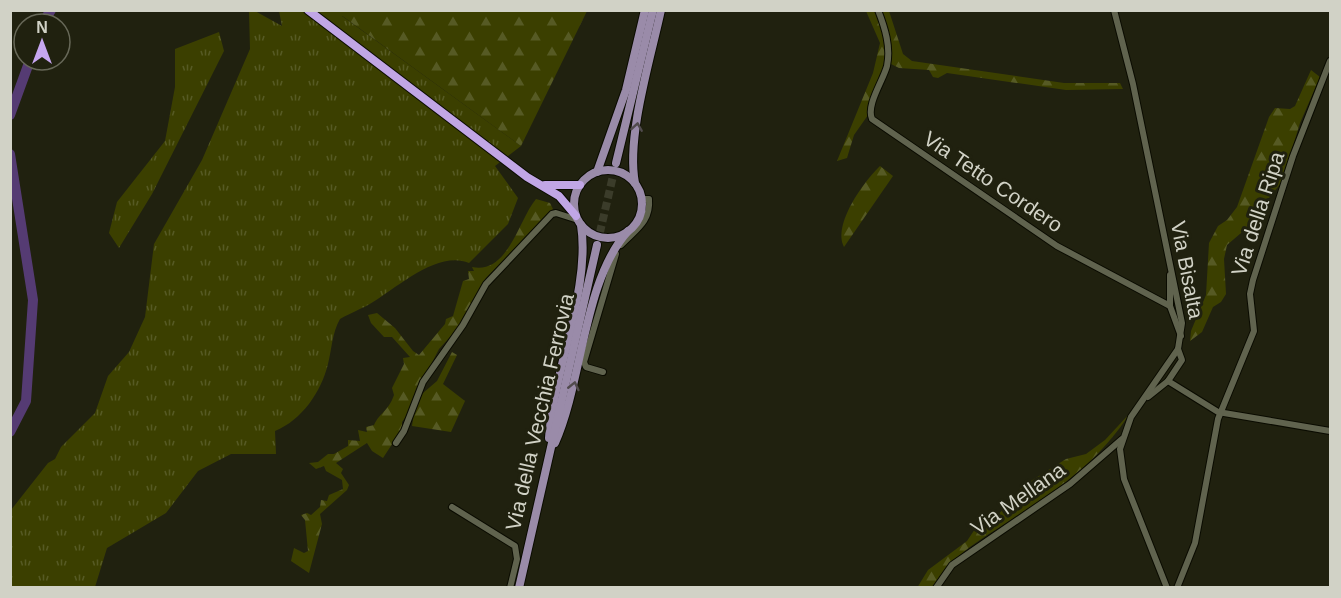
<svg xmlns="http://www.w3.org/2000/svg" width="1341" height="598" font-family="Arial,sans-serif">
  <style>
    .grass { fill: url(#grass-tufts) }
    .forest { fill: url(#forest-firs) }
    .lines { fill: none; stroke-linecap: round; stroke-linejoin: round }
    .river { stroke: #553b73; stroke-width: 10 }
    .major-tunnel { stroke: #3b3c2a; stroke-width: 8; stroke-dasharray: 8 4; stroke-linecap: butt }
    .minor-casing { stroke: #0a0b00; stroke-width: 8 }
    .major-casing { stroke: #0a0b00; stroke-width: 10 }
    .highway-casing { stroke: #0a0b00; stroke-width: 10 }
    .minor { stroke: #60634e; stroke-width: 6 }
    .major { stroke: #9a8ba9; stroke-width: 8 }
    .highway { stroke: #c1a6e5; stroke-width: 8 }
    .oneway { stroke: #514b4d }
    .labels { text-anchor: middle; stroke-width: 6; stroke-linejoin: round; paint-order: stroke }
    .street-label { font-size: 21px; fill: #d1d2c6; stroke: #20210f }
  </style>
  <defs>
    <pattern id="grass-tufts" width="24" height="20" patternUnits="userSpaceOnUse" patternTransform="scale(1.5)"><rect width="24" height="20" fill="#3b3f00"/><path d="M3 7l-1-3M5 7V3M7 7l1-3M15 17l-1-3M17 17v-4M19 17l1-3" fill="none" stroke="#565a24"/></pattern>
    <pattern id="forest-firs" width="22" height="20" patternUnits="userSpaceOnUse" patternTransform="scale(1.5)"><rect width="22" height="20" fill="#3b3f00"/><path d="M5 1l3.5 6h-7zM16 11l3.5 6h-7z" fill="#565a24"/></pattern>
  </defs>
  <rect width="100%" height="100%" fill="#20210f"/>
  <g class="grass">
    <path d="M 249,11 L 255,11 L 282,26 L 279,11 L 368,11 L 342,16 L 521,146 L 495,166 L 518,198 L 508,224 L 469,263 C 438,250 398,287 373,302 C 362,309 352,312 340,319 C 332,333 332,348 328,364 C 321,392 302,420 275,431 L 276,454 L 231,454 L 198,471 L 166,513 L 107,548 L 95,587 L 11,588 L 11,510 L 48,463 L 55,459 L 61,447 L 95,413 L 108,376 L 129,352 L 145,317 L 154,244 L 202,160 L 250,49 Z"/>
    <polygon points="219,32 224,51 152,194 119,248 109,233 117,202 165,141 175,87 175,49"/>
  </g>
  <g class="forest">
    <polygon points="368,10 587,10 587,11 521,146 341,15"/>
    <polygon points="866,11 889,11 903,54 912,61 1064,83 1120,83 1123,89 1066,90 947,73 938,78 933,77 929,70 899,68 887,62 868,115 854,135 847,158 837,161 873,73 880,43"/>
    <polygon points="1311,70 1320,77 1300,123 1282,182 1269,198 1262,215 1227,245 1224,259 1226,294 1221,302 1213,307 1202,332 1190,341 1191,331 1206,295 1209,243 1218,226 1227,220 1237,207 1269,117 1275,108 1290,109 1295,106"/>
    <path d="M 880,166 L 893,176 L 844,247 C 832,225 864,181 880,166 Z"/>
    <path d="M 536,199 L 550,203 L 553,209 L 486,278 L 459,327 L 439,349 L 412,401 L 417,402 L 423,393 L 437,381 L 452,352 L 457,355 L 443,384 L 465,401 L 451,432 L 412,426 L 414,413 L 409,412 L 402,422 L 402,429 L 383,458 L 372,451 L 367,443 L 336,463 L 343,469 L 341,473 L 349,485 L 347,490 L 320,514 L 322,524 L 309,573 L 291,561 L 294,548 L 304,553 L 308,551 L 305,520 L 301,515 L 307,513 L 311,515 L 320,507 L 321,500 L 327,501 L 329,495 L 343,489 L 342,480 L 326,471 L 324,466 L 316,469 L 309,463 L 318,462 L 328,454 L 334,454 L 348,446 L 348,440 L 360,441 L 358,430 L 367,432 L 366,427 L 374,425 C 380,412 388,412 394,395 L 392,388 L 404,364 L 403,358 L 410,357 L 392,337 L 384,337 L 371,323 L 368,315 L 377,313 L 395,328 L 413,351 L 419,355 L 445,324 L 446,319 L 453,316 L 463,281 L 469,279 L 468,271 L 474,271 L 472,267 C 508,275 519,219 536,199 Z"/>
    <path d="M 1131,412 C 1099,460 1068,482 1020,514 C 988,536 952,553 933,587 L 917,588 L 928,570 L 967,541 L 979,523 L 998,515 L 1023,486 L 1066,459 L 1086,454 L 1105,440 Z"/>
  </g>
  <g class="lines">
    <g class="river">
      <polyline points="42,24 51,10"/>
      <polyline points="10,115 30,60"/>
      <polyline points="10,154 33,300 26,401 10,432"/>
    </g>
    <polyline class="major-tunnel" points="597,245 616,163"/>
    <g class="minor-casing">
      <g id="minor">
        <path d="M 878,10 C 885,28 891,47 887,66 C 883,81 866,105 872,119 L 1057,246 L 1170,306 L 1181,336"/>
        <polyline points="1114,10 1133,84 1182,323 1178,349 1131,417 1120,449 1124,479 1167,588"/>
        <path d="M 621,245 C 635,230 651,222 649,199 L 641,199"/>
        <polyline points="1170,306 1170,275"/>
        <polyline points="603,372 586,367 584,362 616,254"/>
        <polyline points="1168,381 1218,412 1330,431"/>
        <polyline points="1148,397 1168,381 1182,360 1178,349"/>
        <polyline points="396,443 404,431 423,382 463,325 486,284 552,214 556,213 578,220"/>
        <polyline points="452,507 515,546 517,559 510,588"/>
        <polyline points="936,588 952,565 1070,484 1122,439"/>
        <polyline points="1177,588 1195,543 1218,419 1254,331 1250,294 1253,280 1293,156 1330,61"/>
      </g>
    </g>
    <g class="major-casing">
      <g id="major">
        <polyline points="616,163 653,10"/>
        <circle cx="608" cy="204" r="34"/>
        <polyline points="597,172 626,90 645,10"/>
        <path d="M 635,183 C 626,137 651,57 661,10"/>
        <path d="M 549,438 C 553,372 591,288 581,225"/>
        <path d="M 555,443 C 583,380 583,281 628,231"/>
        <polyline points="519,588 597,245"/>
      </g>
    </g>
    <g class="highway-casing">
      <g id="highway">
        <polyline points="308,10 527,177 559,196 576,216"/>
        <polyline points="545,185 580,185"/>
      </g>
    </g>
    <use href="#minor" class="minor"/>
    <use href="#major" class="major"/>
    <use href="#highway" class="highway"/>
  </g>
  <defs><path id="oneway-chevron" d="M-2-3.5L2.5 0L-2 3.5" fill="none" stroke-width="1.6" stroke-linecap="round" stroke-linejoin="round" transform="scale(1.5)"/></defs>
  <g class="oneway">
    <use href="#oneway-chevron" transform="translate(637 127) rotate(-81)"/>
    <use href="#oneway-chevron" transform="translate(574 386) rotate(-77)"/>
  </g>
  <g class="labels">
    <g class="street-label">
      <text transform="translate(993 182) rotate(34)" y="7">Via Tetto Cordero</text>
      <text transform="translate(1258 214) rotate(-72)" y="7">Via della Ripa</text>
      <text transform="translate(1187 270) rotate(79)" y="7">Via Bisalta</text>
      <text transform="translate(540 412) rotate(-77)" y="7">Via della Vecchia Ferrovia</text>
      <text transform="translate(1018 499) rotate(-35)" y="7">Via Mellana</text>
    </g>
  </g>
  <rect width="1341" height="598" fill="none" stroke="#d1d2c6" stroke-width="24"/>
  <g transform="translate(42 42)"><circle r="28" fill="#20210f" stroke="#676858" stroke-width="1.5"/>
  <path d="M0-4.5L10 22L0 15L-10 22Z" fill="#c6a6f0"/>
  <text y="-9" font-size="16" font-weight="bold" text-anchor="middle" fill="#d1d2c6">N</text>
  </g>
</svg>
